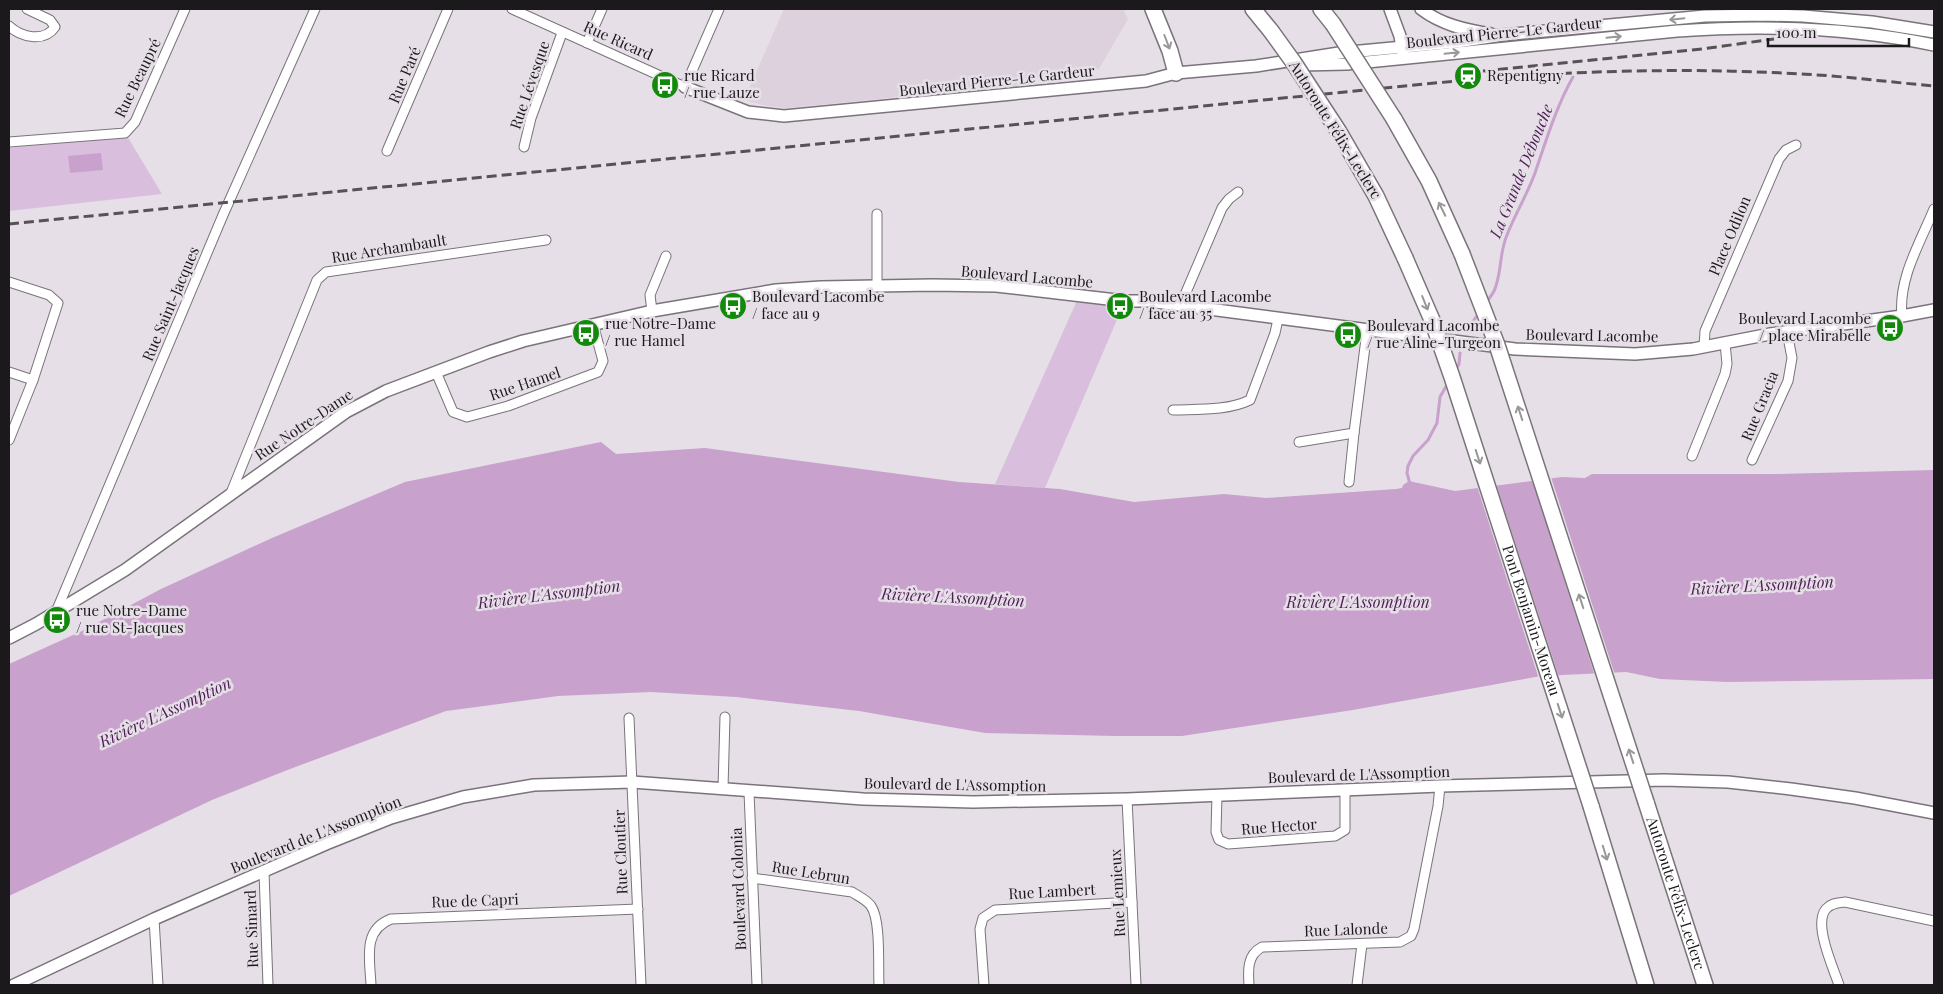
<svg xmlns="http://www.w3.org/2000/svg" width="1943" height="994" font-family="'Playfair Display',serif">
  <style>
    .built { fill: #ddd1de }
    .green { fill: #d9bfdd }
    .water { fill: #c8a1cd }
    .pier { fill: #e6dfe7 }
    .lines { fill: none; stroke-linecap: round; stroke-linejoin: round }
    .stream { stroke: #c8a1cd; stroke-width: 3 }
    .street-casing { stroke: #7a747a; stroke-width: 11 }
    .secondary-casing { stroke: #7a747a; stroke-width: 14 }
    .highway-casing { stroke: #7a747a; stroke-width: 18 }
    .street { stroke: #fff; stroke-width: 9 }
    .secondary { stroke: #fff; stroke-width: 11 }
    .highway { stroke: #fff; stroke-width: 15 }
    .rail { stroke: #565256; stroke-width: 3; stroke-dasharray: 10 5; stroke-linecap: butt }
    .highway-bridge-casing { stroke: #7a747a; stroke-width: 18; stroke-linecap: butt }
    .highway-bridge { stroke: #fff; stroke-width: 15 }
    .oneway { stroke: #989898 }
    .labels { text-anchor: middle; stroke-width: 5; stroke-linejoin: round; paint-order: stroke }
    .street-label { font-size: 15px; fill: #1b191b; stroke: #e6dfe7 }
    .poi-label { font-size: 15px; fill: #1b191b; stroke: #e6dfe7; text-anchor: start }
    .water-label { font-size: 16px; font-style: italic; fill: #4d1e54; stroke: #e6dfe7 }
  </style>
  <rect width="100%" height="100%" fill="#e6dfe7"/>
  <polygon class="built" points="784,9 1123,9 1128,19 1099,69 1093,69 1092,67 1086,67 1086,70 1049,75 1021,85 787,108 767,106 744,100"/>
  <g class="green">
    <polygon points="127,136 162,194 9,211 9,148"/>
    <polygon points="1079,296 1125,301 1045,488 995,484"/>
  </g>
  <g class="water">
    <polygon points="101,153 103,170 70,173 68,156"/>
    <polygon points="601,442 616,454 705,448 959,482 1060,489 1134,502 1224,494 1266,498 1396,489 1402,488 1403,485 1409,481 1455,491 1562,477 1585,478 1592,474 1779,474 1934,470 1934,679 1728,682 1660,679 1626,672 1541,676 1353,710 1182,736 1115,736 985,733 859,711 736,697 651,692 558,696 446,711 290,769 212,800 9,896 9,664 82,631 161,589 272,538 405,482"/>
  </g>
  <g class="pier">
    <polygon points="1551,477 1615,675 1595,676 1532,479"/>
    <polygon points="1496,484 1559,677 1539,679 1477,486"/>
  </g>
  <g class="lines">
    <g class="stream">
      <path d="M 1485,304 C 1488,300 1492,295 1494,291 C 1502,274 1499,253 1507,235 C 1515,214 1527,195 1535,173 C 1546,141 1556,107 1573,77"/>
      <polyline points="1469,327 1479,313"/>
      <polyline points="1455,371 1459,364 1460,353"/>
      <polyline points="1410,484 1407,473 1408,466 1413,456 1428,440 1437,423 1440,397 1448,383"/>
    </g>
    <g class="street-casing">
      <g id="street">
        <polyline points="512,9 685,87 719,9"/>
        <path d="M 9,26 C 21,37 44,43 55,27 L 50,20 L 27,9"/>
        <polyline points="587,43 602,9"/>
        <polyline points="9,142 125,133 135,122 185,9"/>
        <polyline points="524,147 531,118 562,33"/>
        <polyline points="387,151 448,9"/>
        <polyline points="877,214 877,286"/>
        <polyline points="9,282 49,295 58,303 33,380 9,440"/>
        <polyline points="1183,306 1184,297 1222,208 1229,199 1238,192"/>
        <polyline points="652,311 650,295 666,256"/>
        <path d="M 1902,316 C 1898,279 1920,243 1934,209"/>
        <polyline points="1704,347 1705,331 1779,159 1786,150 1796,145"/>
        <polyline points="9,372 33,380"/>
        <polyline points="436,372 453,412 467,417 508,406 598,372 603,361 593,324"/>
        <path d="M 1173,410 C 1198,409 1227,411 1250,400 L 1275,333 L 1278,319"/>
        <polyline points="1299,442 1354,433 1367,331"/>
        <polyline points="1692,456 1725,374 1727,364 1725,343"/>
        <polyline points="1752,460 1788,381 1792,358 1787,332"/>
        <polyline points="1349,482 1354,433"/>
        <polyline points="231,493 317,280 326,272 546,240"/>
        <polyline points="56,612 223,215 315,9"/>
        <polyline points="629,718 641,985"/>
        <polyline points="723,788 725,717"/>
        <polyline points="749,792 757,985"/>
        <polyline points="1217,795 1216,832 1219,840 1228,844 1335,836 1345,830 1345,790"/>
        <polyline points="1127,799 1136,985"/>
        <polyline points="264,872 268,985"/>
        <path d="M 752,878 L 852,892 C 858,896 867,900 871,906 C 881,920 878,967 879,985"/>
        <polyline points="154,919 158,985"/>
        <path d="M 371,985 C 370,960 362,930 391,919 L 638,909"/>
        <polyline points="984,985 980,929 983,918 995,910 1132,902"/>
        <path d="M 1249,985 C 1248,970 1247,955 1262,947 L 1400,942 L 1411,936 L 1414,929 L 1438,806 L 1440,786"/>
        <polyline points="1357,985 1362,944"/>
        <path d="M 1839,985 C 1833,967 1813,924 1826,909 C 1831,903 1838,903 1845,902 L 1934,921"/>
      </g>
    </g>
    <g class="secondary-casing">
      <g id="secondary">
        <polyline points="1390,9 1400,36 1403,53"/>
        <path d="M 1421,9 C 1442,25 1466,30 1491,34"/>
        <path d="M 1301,65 L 1347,64 L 1677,31 C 1763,25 1849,27 1934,45"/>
        <polyline points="685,87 748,112 784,116 1146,81 1176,73 1256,66 1339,53 1457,42 1503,35 1705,16 1764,15 1803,16 1872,22 1934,32"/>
        <polyline points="9,638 36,624 125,570 346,412 386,391 489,352 523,341 652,311 776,290 821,287 932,285 996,286 1125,301 1148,301 1515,349 1635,354 1693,349 1770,334 1902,316 1934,310"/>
        <polyline points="14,985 154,919 326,844 391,818 463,797 534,785 632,782 863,799 973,802 1127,799 1440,786 1664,780 1728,782 1791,789 1855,798 1934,813"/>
      </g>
    </g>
    <g class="highway-casing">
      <g id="highway">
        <polyline points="1153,9 1170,51 1176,73"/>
        <polyline points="1253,9 1271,31"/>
        <polyline points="1321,9 1333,24"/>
        <polyline points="1394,119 1429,181 1462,254"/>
        <polyline points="1339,132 1376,196 1405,258"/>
        <path id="s1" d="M 1646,802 L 1705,985"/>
        <polyline points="1591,806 1646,985"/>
      </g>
    </g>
    <use href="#street" class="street"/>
    <use href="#secondary" class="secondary"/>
    <use href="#highway" class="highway"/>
    <g class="rail">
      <polyline points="1483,71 1702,49 1774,39"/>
      <path d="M 1472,79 C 1591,70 1712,67 1832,76 C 1866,79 1900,83 1934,86"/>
      <polyline points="9,224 1466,80"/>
    </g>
    <g class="highway-bridge-casing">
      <g id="highway-bridge">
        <polyline points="1333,24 1394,119"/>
        <polyline points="1271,31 1294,63 1339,132"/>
        <polyline points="1462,254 1497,345 1646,802"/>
        <path id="s2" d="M 1405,258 L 1432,320 L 1452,377 L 1591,806"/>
      </g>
    </g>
    <use href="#highway-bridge" class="highway-bridge"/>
  </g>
  <defs><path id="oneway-shaft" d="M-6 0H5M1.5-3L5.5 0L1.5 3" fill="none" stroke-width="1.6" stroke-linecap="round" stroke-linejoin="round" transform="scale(1.25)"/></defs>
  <g class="oneway">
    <use href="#oneway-shaft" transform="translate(1677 19) rotate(174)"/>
    <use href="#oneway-shaft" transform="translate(1614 37) rotate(-6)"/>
    <use href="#oneway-shaft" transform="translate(1167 42) rotate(69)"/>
    <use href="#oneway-shaft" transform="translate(1452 53) rotate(-6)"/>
    <use href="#oneway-shaft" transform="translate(1442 209) rotate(-116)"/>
    <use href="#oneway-shaft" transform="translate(1425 303) rotate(68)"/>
    <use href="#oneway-shaft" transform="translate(1520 413) rotate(-108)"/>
    <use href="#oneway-shaft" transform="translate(1478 457) rotate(72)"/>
    <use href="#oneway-shaft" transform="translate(1581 601) rotate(-108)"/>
    <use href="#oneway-shaft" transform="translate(1560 711) rotate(72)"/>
    <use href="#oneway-shaft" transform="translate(1631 756) rotate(-108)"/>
    <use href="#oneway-shaft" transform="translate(1605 853) rotate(73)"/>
  </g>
  <defs>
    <g id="station-disc" transform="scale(1.4375)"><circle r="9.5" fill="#13890c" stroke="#e6dfe7"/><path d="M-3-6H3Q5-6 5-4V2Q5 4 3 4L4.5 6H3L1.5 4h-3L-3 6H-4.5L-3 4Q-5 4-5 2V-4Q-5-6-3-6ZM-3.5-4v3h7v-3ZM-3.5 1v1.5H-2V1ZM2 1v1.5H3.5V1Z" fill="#fff"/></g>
    <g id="bus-disc" transform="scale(1.4375)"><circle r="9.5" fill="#13890c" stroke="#e6dfe7"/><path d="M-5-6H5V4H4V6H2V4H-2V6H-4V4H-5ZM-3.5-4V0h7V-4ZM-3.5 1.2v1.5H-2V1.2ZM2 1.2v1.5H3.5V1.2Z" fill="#fff"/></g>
  </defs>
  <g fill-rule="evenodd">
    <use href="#station-disc" x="1468" y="76"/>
    <use href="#bus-disc" x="665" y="85"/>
    <use href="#bus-disc" x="733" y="306"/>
    <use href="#bus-disc" x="1120" y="306"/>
    <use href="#bus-disc" x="1890" y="328"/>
    <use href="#bus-disc" x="586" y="333"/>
    <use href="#bus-disc" x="1348" y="335"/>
    <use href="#bus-disc" x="57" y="620"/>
  </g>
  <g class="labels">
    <g class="street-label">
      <text transform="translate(1504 33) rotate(-6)" y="5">Boulevard Pierre-Le Gardeur</text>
      <text transform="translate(618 41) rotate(24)" y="5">Rue Ricard</text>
      <text transform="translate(405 75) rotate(-67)" y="5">Rue Paré</text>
      <text transform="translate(138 78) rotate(-64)" y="5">Rue Beaupré</text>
      <text transform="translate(997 81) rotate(-6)" y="5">Boulevard Pierre-Le Gardeur</text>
      <text transform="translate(530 85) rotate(-71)" y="5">Rue Lévesque</text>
      <text transform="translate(1335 130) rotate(58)" y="5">Autoroute Félix-Leclerc</text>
      <text transform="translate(1730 236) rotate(-67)" y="5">Place Odilon</text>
      <text transform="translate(389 249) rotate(-9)" y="5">Rue Archambault</text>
      <text transform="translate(1027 277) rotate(5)" y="5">Boulevard Lacombe</text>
      <text transform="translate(171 304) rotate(-67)" y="5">Rue Saint-Jacques</text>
      <text transform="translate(1592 336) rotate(1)" y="5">Boulevard Lacombe</text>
      <text transform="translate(525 384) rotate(-19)" y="5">Rue Hamel</text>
      <text transform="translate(1760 406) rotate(-68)" y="5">Rue Gracia</text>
      <text transform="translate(304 425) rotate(-34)" y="5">Rue Notre-Dame</text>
      <text dy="5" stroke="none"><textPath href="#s2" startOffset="384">Pont Benjamin-Moreau</textPath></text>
      <text transform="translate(1359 775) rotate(-2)" y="5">Boulevard de L'Assomption</text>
      <text transform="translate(955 785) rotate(1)" y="5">Boulevard de L'Assomption</text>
      <text transform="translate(1279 827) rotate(-4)" y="5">Rue Hector</text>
      <text transform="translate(316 835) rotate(-22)" y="5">Boulevard de L'Assomption</text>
      <text transform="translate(621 852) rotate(-92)" y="5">Rue Cloutier</text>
      <text transform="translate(811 873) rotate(9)" y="5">Rue Lebrun</text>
      <text transform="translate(739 889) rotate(-92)" y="5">Boulevard Colonia</text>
      <text transform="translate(1052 892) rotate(-3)" y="5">Rue Lambert</text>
      <text transform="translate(1118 893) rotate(-93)" y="5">Rue Lemieux</text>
      <text dy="5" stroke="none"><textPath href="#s1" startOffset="96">Autoroute Félix-Leclerc</textPath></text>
      <text transform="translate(475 901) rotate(-2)" y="5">Rue de Capri</text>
      <text transform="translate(252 929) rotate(-92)" y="5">Rue Simard</text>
      <text transform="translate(1346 930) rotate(-2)" y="5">Rue Lalonde</text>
    </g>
    <g class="poi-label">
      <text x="684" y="81">rue Ricard<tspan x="684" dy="17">/ rue Lauze</tspan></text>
      <text x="1487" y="81">Repentigny</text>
      <text x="752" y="302">Boulevard Lacombe<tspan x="752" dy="17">/ face au 9</tspan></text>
      <text x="1139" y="302">Boulevard Lacombe<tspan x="1139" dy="17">/ face au 35</tspan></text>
      <text x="1871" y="324" text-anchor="end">Boulevard Lacombe<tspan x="1871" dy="17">/ place Mirabelle</tspan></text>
      <text x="605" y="329">rue Notre-Dame<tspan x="605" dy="17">/ rue Hamel</tspan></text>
      <text x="1367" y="331">Boulevard Lacombe<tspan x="1367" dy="17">/ rue Aline-Turgeon</tspan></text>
      <text x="76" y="616">rue Notre-Dame<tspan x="76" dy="17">/ rue St-Jacques</tspan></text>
    </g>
    <g class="water-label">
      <text transform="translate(1521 171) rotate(-68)" y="6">La Grande Débouche</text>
      <text transform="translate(1762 585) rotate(-3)" y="6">Rivière L'Assomption</text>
      <text transform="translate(549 594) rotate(-7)" y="6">Rivière L'Assomption</text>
      <text transform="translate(953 597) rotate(3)" y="6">Rivière L'Assomption</text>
      <text x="1358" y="608">Rivière L'Assomption</text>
      <text transform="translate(165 712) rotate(-25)" y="6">Rivière L'Assomption</text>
    </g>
  </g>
  <rect width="1943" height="994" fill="none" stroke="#1b191b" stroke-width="20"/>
  <path d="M1768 38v8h141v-8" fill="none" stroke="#1b191b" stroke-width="2.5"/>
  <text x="1776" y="38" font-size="15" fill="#1b191b" stroke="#e6dfe7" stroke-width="4" paint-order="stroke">100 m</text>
</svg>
